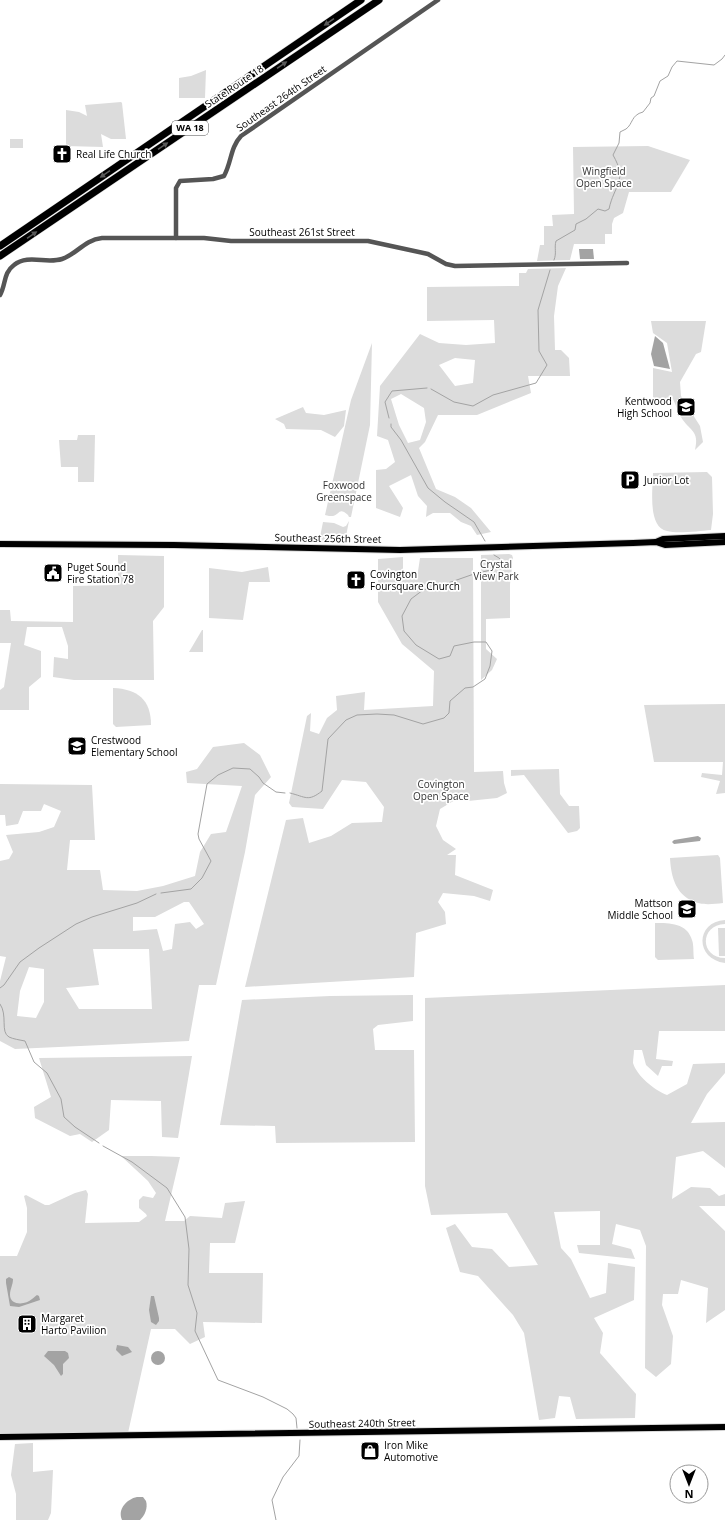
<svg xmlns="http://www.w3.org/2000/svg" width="725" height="1520" font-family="'Open Sans',sans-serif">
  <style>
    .green { fill: #dcdcdc; fill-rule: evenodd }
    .water { fill: #a3a3a3 }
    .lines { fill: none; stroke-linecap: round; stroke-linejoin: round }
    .stream { stroke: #a3a3a3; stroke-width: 1 }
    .major-casing { stroke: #dbdbdb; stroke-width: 8 }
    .highway-casing { stroke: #dbdbdb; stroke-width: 8 }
    .minor { stroke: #555; stroke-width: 4.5 }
    .major { stroke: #000; stroke-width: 6 }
    .highway { stroke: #000; stroke-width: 7 }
    .oneway { fill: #595959 }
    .labels { text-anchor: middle; stroke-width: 3.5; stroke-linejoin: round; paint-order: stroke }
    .shield { fill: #fff; stroke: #4c4c4c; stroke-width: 1 }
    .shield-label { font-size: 9px; font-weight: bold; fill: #000 }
    .street-label { font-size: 10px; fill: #000; stroke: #fff }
    .poi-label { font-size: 10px; fill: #000; stroke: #fff; text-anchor: start }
    .park-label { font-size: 10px; fill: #333; stroke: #fff }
  </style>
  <rect width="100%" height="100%" fill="#fff"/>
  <g class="green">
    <polygon points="206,70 205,98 179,98 179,78 191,76"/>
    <polygon points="121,102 122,103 126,139 111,139 101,134 103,147 66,146 66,110 79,112 87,116 85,105"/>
    <rect x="10" y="139" width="13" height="9"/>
    <polygon points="648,146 690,160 671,192 629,192 623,213 614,218 612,224 612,234 605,234 605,244 574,244 570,260 537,261 540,245 544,245 544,226 553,226 552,215 574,214 573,147"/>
    <path d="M 566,268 L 558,286 L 554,316 L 555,350 L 561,350 L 569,358 L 570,376 L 528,376 L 531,393 L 477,415 L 438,415 L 425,442 L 419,448 L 436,489 L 455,497 L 471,508 L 491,532 L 477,535 L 471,526 L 461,522 L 450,513 L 433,513 L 426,517 L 427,506 L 418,496 L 411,475 L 389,486 L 403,508 L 400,517 L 376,508 L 376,470 L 386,469 L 395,462 L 388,440 L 377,436 L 380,386 L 420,334 L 439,343 L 466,345 L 495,343 L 494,320 L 427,321 L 427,287 L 519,286 L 519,273 L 526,273 L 528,269 ZM 455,358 L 475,360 L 473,383 L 455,386 L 439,365 ZM 401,394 L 424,408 L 426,422 L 420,440 L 408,443 L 399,425 L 391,399 Z"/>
    <path d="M 651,321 L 706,321 L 701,352 L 696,354 L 680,382 L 681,396 L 700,426 L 703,442 L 695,450 C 700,430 689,431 681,417 C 678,412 676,405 673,399 L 653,400 L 653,368 L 672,372 L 667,343 L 653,333 Z"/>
    <path d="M 372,343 L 370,425 L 351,517 L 349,517 L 348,515 C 339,507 340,514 333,516 C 330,516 328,516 325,515 L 351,400 Z"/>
    <polygon points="303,407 306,413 324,415 346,410 344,426 335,437 321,430 286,429 284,424 275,419"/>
    <polygon points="78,435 95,435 94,482 78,482 78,467 61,467 59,440 77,440"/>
    <path d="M 707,472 L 712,477 L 713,514 L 711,530 C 699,531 677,534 667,531 C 647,527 653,488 653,473 Z"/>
    <polygon points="349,521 345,541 319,542 323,522 334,523 343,527 346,526"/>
    <polygon points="509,554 512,555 513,558 510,584 510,618 486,619 486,649 497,659 492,670 481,680 481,555"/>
    <polygon points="118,555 164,556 164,607 153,621 154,680 74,680 53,677 54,657 68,659 68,646 62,627 27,627 24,645 41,651 41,677 29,687 29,710 0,710 0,690 4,687 11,643 0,643 0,610 10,610 11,621 73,622 73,586 118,585"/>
    <polygon points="403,557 403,573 417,578 420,558 473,558 474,772 503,771 504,783 507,793 497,798 468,801 455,800 440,809 436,826 443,840 456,849 447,855 456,855 455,875 493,890 490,901 474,896 443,893 438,902 445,912 446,924 416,933 414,977 245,987 286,820 303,818 309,843 331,836 352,823 382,822 384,807 366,782 342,780 323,809 292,807 289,803 307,716 311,713 310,731 319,734 327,718 337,710 336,696 365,692 364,710 433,706 434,671 402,644 378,602 378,559"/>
    <polygon points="268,567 270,582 249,582 243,620 209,618 209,568 242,572"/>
    <polygon points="202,630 203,630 203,652 189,652"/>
    <path d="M 113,688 C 138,689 151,700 151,725 L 116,727 L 113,724 Z"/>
    <polygon points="725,704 725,793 716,794 720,781 701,777 702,773 722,775 723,762 654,762 644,705"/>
    <path d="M 244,743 L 260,755 L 271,777 L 255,795 L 245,852 L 216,985 L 199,985 L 189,1041 L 15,1049 L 0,1041 L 0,981 L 6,957 L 0,956 L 0,861 L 9,859 L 13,852 L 6,835 L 39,832 L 54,827 L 61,811 L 44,804 L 41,811 L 23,811 L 18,824 L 6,826 L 5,815 L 0,815 L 0,784 L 92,785 L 95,840 L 70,840 L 67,870 L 100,870 L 103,890 L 137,891 L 163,886 L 195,876 L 200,852 L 211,834 L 226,832 L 242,786 L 187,783 L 186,772 L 197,769 L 213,747 ZM 184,902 L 189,902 L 204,924 L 196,929 L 190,922 L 175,924 L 172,949 L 163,951 L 157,929 L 133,931 L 133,917 L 155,917 ZM 93,949 L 149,949 L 152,1009 L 79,1009 L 66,988 L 99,985 ZM 29,967 L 44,969 L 44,1002 L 36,1018 L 17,1016 L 20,991 Z"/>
    <polygon points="559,769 560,794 569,806 579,806 580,828 577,831 568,833 524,775 511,776 511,770"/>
    <path d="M 718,855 L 720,858 L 723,903 C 715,904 705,905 698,903 C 676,897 671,877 670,858 Z"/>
    <path d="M 725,920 L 725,924 C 699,925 700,958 725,958 L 725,963 C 695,959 695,922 725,920 Z"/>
    <path d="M 655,923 C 670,923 687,923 692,940 C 694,945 693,953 694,959 L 658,960 L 655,957 Z"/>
    <polygon points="718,928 725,928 725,956 719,956"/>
    <path d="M 725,985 L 725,1031 L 659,1031 L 656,1059 L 673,1061 L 672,1066 L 662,1066 L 658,1076 L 646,1065 L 642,1050 L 634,1050 C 634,1054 633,1059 633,1063 C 637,1076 654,1090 667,1095 L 687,1084 L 693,1064 L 725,1063 L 725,1073 L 707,1094 L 691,1123 L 725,1122 L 725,1168 L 703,1151 L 676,1157 L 672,1199 L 691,1187 L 710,1188 L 719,1196 L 725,1194 L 725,1206 L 699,1206 L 725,1231 L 725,1310 L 706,1323 L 708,1288 L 681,1280 L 678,1294 L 663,1294 L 662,1305 L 673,1336 L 671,1364 L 656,1377 L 645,1368 L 646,1246 L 640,1230 L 616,1224 L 612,1244 L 631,1249 L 635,1259 L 579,1253 L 577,1245 L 600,1245 L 600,1211 L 554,1212 L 561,1248 L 571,1259 L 590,1298 L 606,1293 L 608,1263 L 635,1267 L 634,1300 L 594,1318 L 603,1333 L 600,1353 L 636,1394 L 635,1418 L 576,1419 L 570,1397 L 559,1396 L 555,1418 L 539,1420 L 524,1333 L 513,1315 L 478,1276 L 460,1272 L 446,1228 L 455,1224 L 472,1247 L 492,1249 L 509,1267 L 538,1265 L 507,1213 L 431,1215 L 425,1186 L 425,998 Z"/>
    <polygon points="413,995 413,1021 378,1025 373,1029 375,1050 414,1050 415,1142 276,1143 275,1126 220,1125 242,1000 330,996"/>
    <polygon points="192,1056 178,1138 162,1137 161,1101 111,1100 109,1130 92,1142 80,1134 70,1136 35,1118 34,1107 51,1097 39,1058"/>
    <polygon points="121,1156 151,1156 180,1157 165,1221 184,1221 190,1216 222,1218 225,1203 245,1201 235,1243 210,1243 209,1273 263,1273 262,1323 203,1322 205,1337 190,1344 175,1329 151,1329 128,1433 0,1434 0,1256 17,1256 27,1232 27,1208 24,1196 26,1195 45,1205 49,1205 75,1193 86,1190 88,1194 85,1223 139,1222 147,1216 146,1214 139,1208 139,1200 143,1196 153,1198 156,1193 148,1181"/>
    <polygon points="33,1443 33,1472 53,1470 51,1513 48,1520 16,1520 16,1494 11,1475 15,1444"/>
  </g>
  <g class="water">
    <polygon points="579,249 593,249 594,259 580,259"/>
    <polygon points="655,336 663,343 670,369 654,366 651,354"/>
    <polygon points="698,836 701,838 700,841 674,844 672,842 674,840"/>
    <path d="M 9,1277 L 13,1279 C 13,1285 10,1289 10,1295 C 10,1306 26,1305 32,1299 C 34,1298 35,1296 37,1295 L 39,1296 L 40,1300 L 19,1307 L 10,1306 L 6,1283 L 6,1279 Z"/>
    <polygon points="151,1296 154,1296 159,1318 159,1321 156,1325 151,1322 149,1310"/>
    <polygon points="117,1345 128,1347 132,1352 122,1356 116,1350"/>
    <polygon points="48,1351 65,1351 68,1353 69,1358 63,1364 63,1374 61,1376 54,1365 44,1356"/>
    <circle cx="158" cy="1358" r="7"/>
    <path d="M 137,1497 L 143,1497 L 146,1501 C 148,1508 145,1515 140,1520 L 122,1520 C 117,1509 127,1499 137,1497 Z"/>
  </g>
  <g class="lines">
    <g class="stream">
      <path d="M 554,260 C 557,253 554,248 556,241 L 575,230 L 576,224 L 586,219 L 598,209 L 605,211 L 609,209 C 614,185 628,181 613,155 L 619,143 L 620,132 C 622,131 624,130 626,129 C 633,124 631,115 643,112 L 650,103 L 651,98 L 654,96 L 660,81 L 668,76 L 672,67 L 677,61 L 714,65 L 722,59 L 725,55"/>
      <polyline points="431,389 454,402 473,406 493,395 536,383 547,365 539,351 538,310 550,270"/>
      <polyline points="389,418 385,402 392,391 427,388"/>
      <polyline points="391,424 391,427 401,440 428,488 445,502 474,522 485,541"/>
      <path d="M 290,793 C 306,797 308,802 322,791 L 328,739 L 346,720 L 357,715 L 377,714 L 394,715 L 423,724 L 444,718 L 449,713 L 450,701 L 465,688 L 473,687 L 485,679 L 490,666 L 492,651 L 486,642 L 474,642 L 454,646 L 450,656 L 439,659 L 416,645 L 404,631 L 402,616 L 411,599 L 423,590 L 451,582 L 471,575 L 502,567 L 503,562 L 499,558 L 494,555"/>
      <polyline points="161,893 191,889 202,878 211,861 199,839 198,834 207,784 218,775 233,768 250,769 259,777 263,783 276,792 285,793"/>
      <polyline points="0,988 4,985 20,962 39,948 76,924 92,917 137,903 156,894"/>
      <path d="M 0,1004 C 8,1015 0,1032 9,1037 C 13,1039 20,1040 25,1041 L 34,1062 L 47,1073 L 61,1099 L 64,1117 L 75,1127 L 99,1143"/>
      <polyline points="103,1146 132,1162 167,1188 185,1217 189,1249 188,1285 197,1313 195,1331 218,1380 263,1397 287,1409 293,1414 296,1418 297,1428"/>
      <polyline points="276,1520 272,1500 283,1477 299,1456 300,1440"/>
    </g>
    <g class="major-casing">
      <g id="major">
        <polyline points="656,542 663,539 725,536"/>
        <polyline points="0,544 174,545 400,550 633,543 656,542 665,545 725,542"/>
        <polyline points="0,1437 725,1427"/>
      </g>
    </g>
    <g class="highway-casing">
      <g id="highway">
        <polyline points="0,246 361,0"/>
        <polyline points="0,256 379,0"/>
      </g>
    </g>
    <g class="minor">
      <path d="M 176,238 L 176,188 L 180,181 L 213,179 L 224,176 C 232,161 230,148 241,136 L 438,0"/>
      <path d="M 0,295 C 6,285 3,273 14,265 C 28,254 46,264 62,259 C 77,254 84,240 102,238 L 204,238 L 231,241 L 368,241 L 428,254 L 446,264 L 455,266 L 627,263"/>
    </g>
    <use href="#major" class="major"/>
    <use href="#highway" class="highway"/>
  </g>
  <defs><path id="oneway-solid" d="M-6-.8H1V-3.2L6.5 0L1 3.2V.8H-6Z"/></defs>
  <g class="oneway">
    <use href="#oneway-solid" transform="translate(329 22) rotate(146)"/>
    <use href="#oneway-solid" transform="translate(282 65) rotate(-34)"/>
    <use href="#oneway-solid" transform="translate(163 146) rotate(-34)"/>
    <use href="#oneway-solid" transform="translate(105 174) rotate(146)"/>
    <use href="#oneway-solid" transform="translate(32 235) rotate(-34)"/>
  </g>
  <defs>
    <g id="church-square" transform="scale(1)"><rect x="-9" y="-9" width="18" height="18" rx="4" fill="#000" stroke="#fff"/><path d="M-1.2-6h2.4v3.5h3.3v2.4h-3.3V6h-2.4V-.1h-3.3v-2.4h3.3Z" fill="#fff"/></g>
    <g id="school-square" transform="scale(1)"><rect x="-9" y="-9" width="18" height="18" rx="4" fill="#000" stroke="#fff"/><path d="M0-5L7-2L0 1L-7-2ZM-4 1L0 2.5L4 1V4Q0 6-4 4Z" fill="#fff"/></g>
    <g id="parking-square" transform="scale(1)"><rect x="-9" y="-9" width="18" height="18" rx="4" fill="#000" stroke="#fff"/><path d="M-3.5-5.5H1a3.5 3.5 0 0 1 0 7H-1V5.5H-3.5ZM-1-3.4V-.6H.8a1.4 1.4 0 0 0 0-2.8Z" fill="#fff"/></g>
    <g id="civic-square" transform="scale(1)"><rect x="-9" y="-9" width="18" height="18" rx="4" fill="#000" stroke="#fff"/><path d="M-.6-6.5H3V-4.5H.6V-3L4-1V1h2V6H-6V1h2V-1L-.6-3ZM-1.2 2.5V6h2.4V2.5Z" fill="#fff"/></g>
    <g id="building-square" transform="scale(1)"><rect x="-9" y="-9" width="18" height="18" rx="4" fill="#000" stroke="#fff"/><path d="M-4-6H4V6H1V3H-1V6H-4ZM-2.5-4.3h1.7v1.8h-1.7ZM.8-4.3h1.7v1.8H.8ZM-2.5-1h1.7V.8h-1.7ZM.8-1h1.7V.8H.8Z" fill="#fff"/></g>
    <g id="shop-square" transform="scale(1)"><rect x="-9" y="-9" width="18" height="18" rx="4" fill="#000" stroke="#fff"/><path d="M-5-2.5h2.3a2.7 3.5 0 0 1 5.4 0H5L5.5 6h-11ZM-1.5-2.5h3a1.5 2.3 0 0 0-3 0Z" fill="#fff"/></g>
  </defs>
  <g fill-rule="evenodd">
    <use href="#church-square" x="62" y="154"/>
    <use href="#school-square" x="686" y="407"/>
    <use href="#parking-square" x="630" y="480"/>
    <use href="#civic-square" x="53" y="573"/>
    <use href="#church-square" x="356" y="580"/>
    <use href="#school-square" x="77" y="746"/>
    <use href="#school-square" x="687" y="909"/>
    <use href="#building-square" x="27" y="1324"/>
    <use href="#shop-square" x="370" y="1451"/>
  </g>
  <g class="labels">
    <rect class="shield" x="172" y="121" width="36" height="14" rx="3"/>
    <g class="shield-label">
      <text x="190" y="131">WA 18</text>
    </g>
    <g class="street-label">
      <text transform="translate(234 86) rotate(-34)" y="4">State Route 18</text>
      <text transform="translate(281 98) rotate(-35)" y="4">Southeast 264th Street</text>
      <text x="302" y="236">Southeast 261st Street</text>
      <text transform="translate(328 538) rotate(1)" y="4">Southeast 256th Street</text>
      <text transform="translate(362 1423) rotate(-1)" y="4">Southeast 240th Street</text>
    </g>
    <g class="poi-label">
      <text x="76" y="158">Real Life Church</text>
      <text x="672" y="405" text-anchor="end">Kentwood<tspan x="672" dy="12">High School</tspan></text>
      <text x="644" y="484">Junior Lot</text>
      <text x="67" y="571">Puget Sound<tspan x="67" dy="12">Fire Station 78</tspan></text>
      <text x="370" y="578">Covington<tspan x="370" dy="12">Foursquare Church</tspan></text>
      <text x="91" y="744">Crestwood<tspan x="91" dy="12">Elementary School</tspan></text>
      <text x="673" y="907" text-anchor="end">Mattson<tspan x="673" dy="12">Middle School</tspan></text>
      <text x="41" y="1322">Margaret<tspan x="41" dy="12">Harto Pavilion</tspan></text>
      <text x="384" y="1449">Iron Mike<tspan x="384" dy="12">Automotive</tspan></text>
    </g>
    <g class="park-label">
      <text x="604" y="175">Wingfield<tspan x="604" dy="12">Open Space</tspan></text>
      <text x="344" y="489">Foxwood<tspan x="344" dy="12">Greenspace</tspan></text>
      <text x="496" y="568">Crystal<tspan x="496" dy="12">View Park</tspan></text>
      <text x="441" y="788">Covington<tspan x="441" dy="12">Open Space</tspan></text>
    </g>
  </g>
  <g transform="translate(689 1484) rotate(180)"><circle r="19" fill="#ffffff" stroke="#999999"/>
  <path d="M0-3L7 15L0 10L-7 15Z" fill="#000000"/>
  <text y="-6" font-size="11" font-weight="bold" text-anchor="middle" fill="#000000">N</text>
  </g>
</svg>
